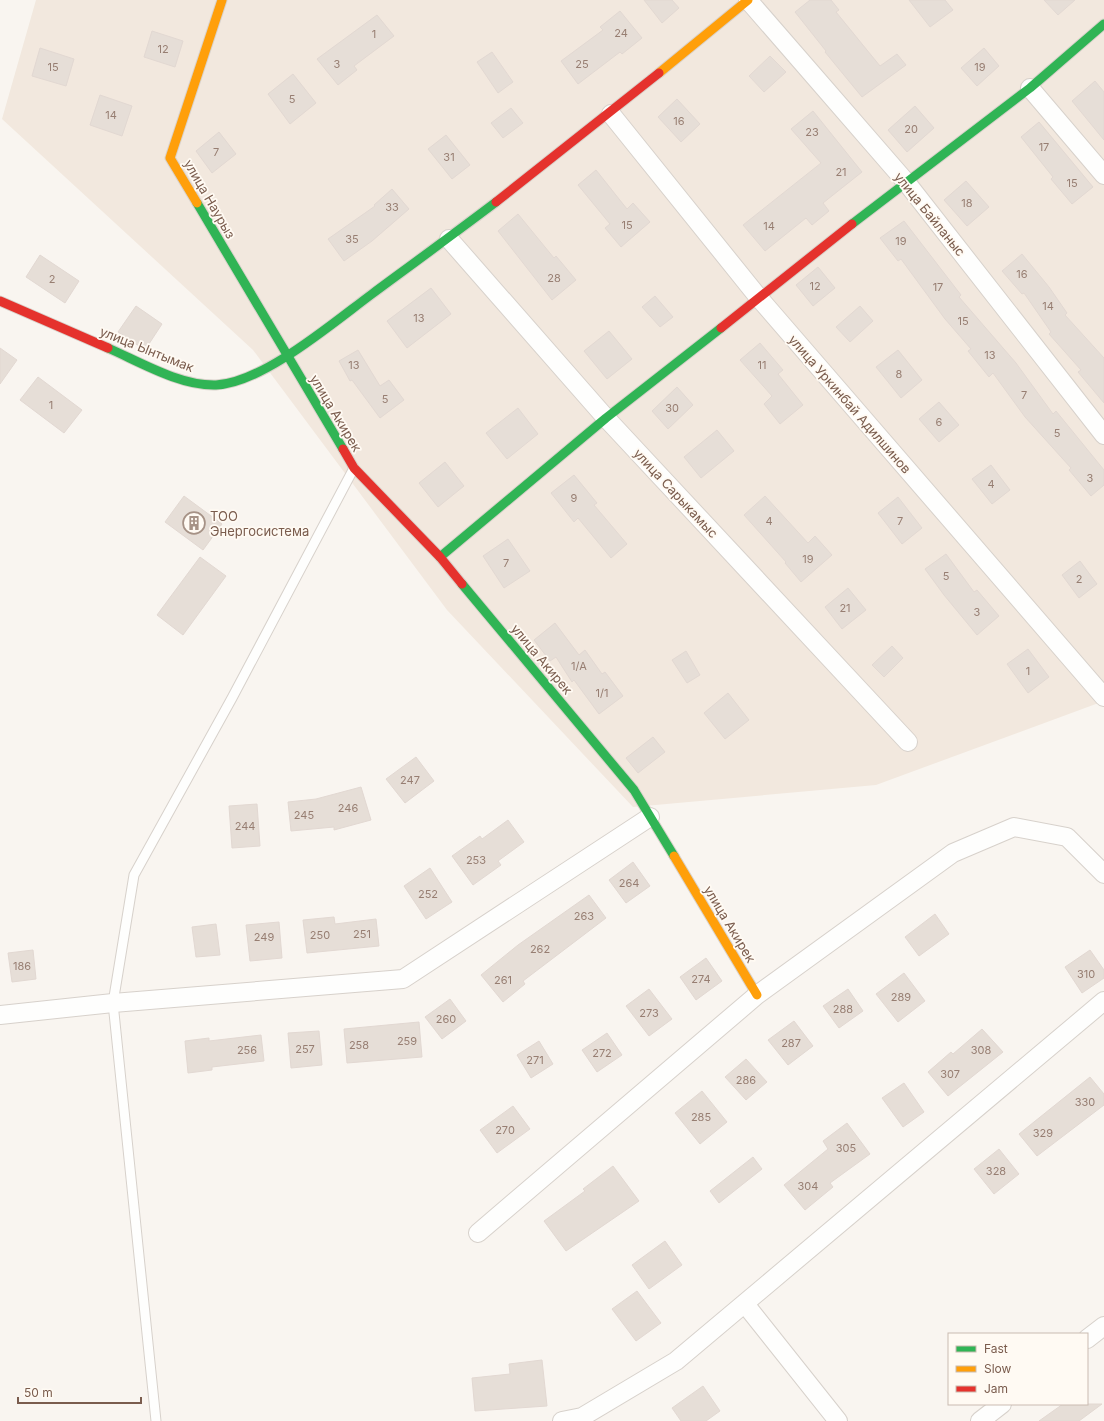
<svg xmlns="http://www.w3.org/2000/svg" width="1104" height="1421" font-family="Inter,sans-serif">
  <style>
    .residential { fill: #f2e8de }
    .building { fill: #e6ded7; stroke: #e2d8d2 }
    .lines { fill: none; stroke-linecap: round; stroke-linejoin: round }
    .lane-casing { stroke: #d7d1cb; stroke-width: 11 }
    .street-casing { stroke: #d7d1cb; stroke-width: 20 }
    .fast-casing { stroke: #d9d2cb; stroke-width: 11 }
    .slow-casing { stroke: #d9d2cb; stroke-width: 11 }
    .jam-casing { stroke: #d9d2cb; stroke-width: 11 }
    .lane { stroke: #fefefd; stroke-width: 9 }
    .street { stroke: #fefefd; stroke-width: 18 }
    .fast { stroke: #30b455; stroke-width: 9 }
    .slow { stroke: #ff9f0a; stroke-width: 9 }
    .jam { stroke: #e5322d; stroke-width: 9 }
    .labels { text-anchor: middle; stroke-width: 3.5; stroke-linejoin: round; paint-order: stroke }
    .number-label { font-size: 11px; fill: #977e72 }
    .street-label { font-size: 13px; fill: #7a5c4d; stroke: #fffaf3 }
    .poi-label { font-size: 13px; fill: #7a5c4d; stroke: #fffaf3; text-anchor: start }
  </style>
  <rect width="100%" height="100%" fill="#f9f5f0"/>
  <polygon class="residential" points="36,0 1104,0 1104,701 876,785 633,807 447,610 253,350 2,119"/>
  <g class="building">
    <polygon points="644,0 672,0 679,8 662,23"/>
    <polygon points="810,0 831,0 839,10 836,12 880,66 897,54 906,65 862,97 825,52 826,51 795,12"/>
    <polygon points="909,0 945,0 953,10 930,27"/>
    <polygon points="1044,0 1075,0 1058,15"/>
    <polygon points="620,11 642,38 622,54 620,52 578,84 561,61 603,30 600,27"/>
    <polygon points="377,15 394,36 354,66 357,70 338,85 317,59"/>
    <polygon points="152,31 183,41 175,67 144,57"/>
    <polygon points="40,48 74,59 66,86 32,76"/>
    <polygon points="984,48 999,66 977,86 961,68"/>
    <polygon points="492,52 513,82 498,93 477,62"/>
    <polygon points="770,56 786,72 764,92 749,76"/>
    <polygon points="293,74 316,103 290,124 268,94"/>
    <polygon points="1095,81 1104,92 1104,140 1072,101"/>
    <polygon points="100,95 132,106 122,136 90,125"/>
    <polygon points="677,99 700,124 681,142 658,117"/>
    <polygon points="915,106 934,128 907,152 888,130"/>
    <polygon points="511,108 523,123 503,138 491,123"/>
    <polygon points="813,111 862,172 823,203 829,211 812,225 806,218 765,251 743,225 821,163 791,129"/>
    <polygon points="1039,122 1093,187 1072,204 1051,179 1053,177 1021,137"/>
    <polygon points="219,132 236,154 212,173 196,151"/>
    <polygon points="446,135 470,165 452,179 428,149"/>
    <polygon points="596,170 627,209 633,203 650,222 621,247 605,228 610,224 578,185"/>
    <polygon points="966,181 989,207 967,226 944,200"/>
    <polygon points="392,189 409,209 372,241 344,261 328,239 375,206 374,205"/>
    <polygon points="518,214 554,258 556,256 576,280 552,300 498,231"/>
    <polygon points="904,221 961,295 959,297 1016,363 1053,414 1056,411 1104,470 1104,485 1091,496 1069,470 1071,468 1025,417 993,373 989,377 968,351 971,349 945,319 901,259 898,261 880,238"/>
    <polygon points="1022,254 1049,287 1067,313 1065,315 1104,358 1104,403 1078,372 1081,370 1049,334 1051,332 1024,293 1022,294 1002,271"/>
    <polygon points="40,255 79,281 65,303 26,277"/>
    <polygon points="818,267 835,288 813,306 796,285"/>
    <polygon points="431,288 451,314 407,348 387,321"/>
    <polygon points="655,296 673,317 660,327 642,307"/>
    <polygon points="136,306 162,324 145,350 118,332"/>
    <polygon points="860,306 873,321 850,342 836,327"/>
    <polygon points="609,331 632,359 607,379 584,351"/>
    <polygon points="760,343 783,370 778,374 803,405 780,424 764,404 772,396 740,360"/>
    <polygon points="0,348 17,360 0,384"/>
    <polygon points="358,350 380,386 389,380 404,400 380,418 352,380 350,381 339,361"/>
    <polygon points="898,350 922,380 901,398 876,367"/>
    <polygon points="38,377 82,410 64,433 20,400"/>
    <polygon points="677,387 693,405 668,429 652,411"/>
    <polygon points="939,402 959,425 939,442 919,419"/>
    <polygon points="518,408 538,434 507,459 486,433"/>
    <polygon points="717,430 734,451 701,478 684,457"/>
    <polygon points="445,462 464,486 438,507 419,483"/>
    <polygon points="991,465 1010,490 992,504 972,479"/>
    <polygon points="574,475 597,503 594,505 627,544 611,558 578,518 574,522 551,493"/>
    <polygon points="184,496 222,524 203,550 165,522"/>
    <polygon points="765,496 808,543 815,536 832,555 801,582 785,563 786,562 744,515"/>
    <polygon points="898,497 922,528 902,544 878,513"/>
    <polygon points="508,539 530,571 504,588 483,556"/>
    <polygon points="946,554 974,592 977,590 999,616 977,635 944,595 925,569"/>
    <polygon points="200,557 226,576 183,635 157,615"/>
    <polygon points="1080,561 1097,584 1079,598 1062,575"/>
    <polygon points="848,588 866,610 842,629 825,607"/>
    <polygon points="555,623 579,655 585,650 602,674 605,672 623,696 599,714 574,680 572,682 556,657 550,661 534,640"/>
    <polygon points="892,646 903,658 884,677 872,665"/>
    <polygon points="1028,649 1049,677 1028,693 1007,664"/>
    <polygon points="686,651 700,675 687,683 672,660"/>
    <polygon points="728,693 749,720 725,739 704,713"/>
    <polygon points="653,737 665,752 638,773 626,758"/>
    <polygon points="416,757 434,781 405,803 386,779"/>
    <polygon points="361,787 371,820 334,830 334,827 291,831 288,802 316,799"/>
    <polygon points="257,804 260,846 232,848 229,806"/>
    <polygon points="508,820 524,842 498,861 501,865 473,885 452,856 480,836 482,839"/>
    <polygon points="633,862 650,886 626,903 609,880"/>
    <polygon points="430,868 452,902 426,919 404,886"/>
    <polygon points="589,895 606,918 523,981 525,984 503,1002 481,975 518,945"/>
    <polygon points="935,914 949,934 919,956 905,937"/>
    <polygon points="334,917 335,924 376,919 379,946 307,953 303,920"/>
    <polygon points="279,922 282,958 250,961 246,925"/>
    <polygon points="216,924 220,955 196,957 192,927"/>
    <polygon points="33,950 36,979 12,982 8,953"/>
    <polygon points="1090,950 1104,970 1104,978 1082,993 1065,967"/>
    <polygon points="706,958 722,981 696,1000 680,977"/>
    <polygon points="904,973 925,1001 898,1022 876,994"/>
    <polygon points="649,989 672,1019 649,1036 626,1006"/>
    <polygon points="848,989 863,1011 839,1028 823,1006"/>
    <polygon points="450,999 466,1021 442,1039 425,1017"/>
    <polygon points="794,1021 813,1046 788,1065 768,1040"/>
    <polygon points="419,1022 422,1057 347,1063 344,1029"/>
    <polygon points="982,1029 1003,1052 948,1096 928,1072 951,1052 953,1054"/>
    <polygon points="319,1031 322,1065 291,1068 288,1033"/>
    <polygon points="607,1033 622,1055 597,1072 582,1050"/>
    <polygon points="261,1035 264,1061 212,1067 212,1070 188,1073 185,1041 209,1038 209,1041"/>
    <polygon points="539,1041 553,1064 531,1078 517,1055"/>
    <polygon points="746,1059 767,1082 746,1100 725,1077"/>
    <polygon points="1090,1077 1104,1094 1104,1105 1037,1156 1019,1134"/>
    <polygon points="904,1083 924,1112 903,1127 882,1098"/>
    <polygon points="702,1091 727,1122 700,1144 675,1113"/>
    <polygon points="513,1106 530,1129 497,1153 480,1130"/>
    <polygon points="847,1123 870,1154 830,1183 833,1187 805,1210 784,1185 828,1149 823,1141"/>
    <polygon points="999,1149 1019,1174 994,1194 974,1169"/>
    <polygon points="753,1157 762,1169 719,1203 710,1191"/>
    <polygon points="613,1166 639,1201 566,1251 544,1221 585,1191 583,1189"/>
    <polygon points="665,1241 682,1265 649,1289 632,1265"/>
    <polygon points="637,1291 661,1323 636,1341 612,1309"/>
    <polygon points="542,1360 547,1406 475,1411 472,1378 510,1374 509,1364"/>
    <polygon points="703,1386 720,1411 706,1421 681,1421 672,1408"/>
    <polygon points="1063,1404 1102,1404 1079,1421 1039,1421"/>
  </g>
  <g class="lines">
    <g class="lane-casing">
      <polyline id="lane" points="156,1421 113,1003 134,875 232,698 354,468"/>
    </g>
    <g class="street-casing">
      <g id="street">
        <polyline points="748,0 906,182 1104,435"/>
        <polyline points="1030,88 1104,175"/>
        <polyline points="611,114 759,298 1104,697"/>
        <polyline points="449,239 606,418 908,742"/>
        <polyline points="0,1015 113,1003 403,979 650,817"/>
        <polyline points="478,1233 757,995 953,853 1014,827 1067,837 1104,874"/>
        <polyline points="745,1304 838,1421"/>
        <polyline points="1087,1339 1104,1326"/>
        <polyline points="562,1421 582,1417 676,1361 1104,1001"/>
        <polyline points="980,1421 1002,1404"/>
      </g>
    </g>
    <g class="fast-casing">
      <g id="fast">
        <polyline points="197,203 343,449"/>
        <polyline points="852,224 1030,88 1104,24"/>
        <path d="M 108,348 C 140,362 180,386 216,385 C 263,383 334,322 372,294 C 414,263 455,233 496,202"/>
        <polyline points="440,557 606,418 721,328"/>
        <polyline points="462,584 634,790 674,856"/>
      </g>
    </g>
    <g class="slow-casing">
      <g id="slow">
        <polyline points="659,73 748,0"/>
        <polyline points="197,203 170,158 222,0"/>
        <polyline points="674,856 757,995"/>
      </g>
    </g>
    <g class="jam-casing">
      <g id="jam">
        <polyline points="496,202 659,73"/>
        <polyline points="0,301 108,348"/>
        <polyline points="721,328 852,224"/>
        <polyline points="343,449 354,468 440,557 462,584"/>
      </g>
    </g>
    <use href="#lane" class="lane"/>
    <use href="#street" class="street"/>
    <use href="#fast" class="fast"/>
    <use href="#slow" class="slow"/>
    <use href="#jam" class="jam"/>
  </g>
  <defs>
    <g id="building-ring" transform="scale(1.15)"><circle r="9.5" fill="#fffaf3" stroke="#a69286" stroke-width="1.5"/><path d="M-4-6H4V6H1V3H-1V6H-4ZM-2.5-4.3h1.7v1.8h-1.7ZM.8-4.3h1.7v1.8H.8ZM-2.5-1h1.7V.8h-1.7ZM.8-1h1.7V.8H.8Z" fill="#a69286"/></g>
  </defs>
  <g fill-rule="evenodd">
    <use href="#building-ring" x="194" y="523"/>
  </g>
  <g class="labels">
    <g class="number-label">
      <text x="621" y="37">24</text>
      <text x="374" y="38">1</text>
      <text x="163" y="53">12</text>
      <text x="337" y="68">3</text>
      <text x="582" y="68">25</text>
      <text x="53" y="71">15</text>
      <text x="980" y="71">19</text>
      <text x="292" y="103">5</text>
      <text x="111" y="119">14</text>
      <text x="679" y="125">16</text>
      <text x="911" y="133">20</text>
      <text x="812" y="136">23</text>
      <text x="1044" y="151">17</text>
      <text x="216" y="156">7</text>
      <text x="449" y="161">31</text>
      <text x="841" y="176">21</text>
      <text x="1072" y="187">15</text>
      <text x="967" y="207">18</text>
      <text x="392" y="211">33</text>
      <text x="627" y="229">15</text>
      <text x="769" y="230">14</text>
      <text x="352" y="243">35</text>
      <text x="901" y="245">19</text>
      <text x="1022" y="278">16</text>
      <text x="554" y="282">28</text>
      <text x="52" y="283">2</text>
      <text x="815" y="290">12</text>
      <text x="938" y="291">17</text>
      <text x="1048" y="310">14</text>
      <text x="419" y="322">13</text>
      <text x="963" y="325">15</text>
      <text x="990" y="359">13</text>
      <text x="354" y="369">13</text>
      <text x="762" y="369">11</text>
      <text x="899" y="378">8</text>
      <text x="1024" y="399">7</text>
      <text x="385" y="403">5</text>
      <text x="51" y="409">1</text>
      <text x="672" y="412">30</text>
      <text x="939" y="426">6</text>
      <text x="1057" y="437">5</text>
      <text x="1090" y="482">3</text>
      <text x="991" y="488">4</text>
      <text x="574" y="502">9</text>
      <text x="769" y="525">4</text>
      <text x="900" y="525">7</text>
      <text x="808" y="563">19</text>
      <text x="506" y="567">7</text>
      <text x="946" y="580">5</text>
      <text x="1079" y="583">2</text>
      <text x="845" y="612">21</text>
      <text x="977" y="616">3</text>
      <text x="579" y="670">1/А</text>
      <text x="1028" y="675">1</text>
      <text x="602" y="697">1/1</text>
      <text x="410" y="784">247</text>
      <text x="348" y="812">246</text>
      <text x="304" y="819">245</text>
      <text x="245" y="830">244</text>
      <text x="476" y="864">253</text>
      <text x="629" y="887">264</text>
      <text x="428" y="898">252</text>
      <text x="584" y="920">263</text>
      <text x="362" y="938">251</text>
      <text x="320" y="939">250</text>
      <text x="264" y="941">249</text>
      <text x="540" y="953">262</text>
      <text x="22" y="970">186</text>
      <text x="1086" y="978">310</text>
      <text x="701" y="983">274</text>
      <text x="503" y="984">261</text>
      <text x="901" y="1001">289</text>
      <text x="843" y="1013">288</text>
      <text x="649" y="1017">273</text>
      <text x="446" y="1023">260</text>
      <text x="407" y="1045">259</text>
      <text x="791" y="1047">287</text>
      <text x="359" y="1049">258</text>
      <text x="305" y="1053">257</text>
      <text x="247" y="1054">256</text>
      <text x="981" y="1054">308</text>
      <text x="602" y="1057">272</text>
      <text x="535" y="1064">271</text>
      <text x="950" y="1078">307</text>
      <text x="746" y="1084">286</text>
      <text x="1085" y="1106">330</text>
      <text x="701" y="1121">285</text>
      <text x="505" y="1134">270</text>
      <text x="1043" y="1137">329</text>
      <text x="846" y="1152">305</text>
      <text x="996" y="1175">328</text>
      <text x="808" y="1190">304</text>
    </g>
    <g class="street-label">
      <text transform="translate(210 199) rotate(60)" y="5">улица Наурыз</text>
      <text transform="translate(930 214) rotate(51)" y="5">улица Байланыс</text>
      <text transform="translate(147 349) rotate(22)" y="5">улица Ынтымак</text>
      <text transform="translate(850 404) rotate(49)" y="5">улица Уркинбай Адилшинов</text>
      <text transform="translate(336 413) rotate(59)" y="5">улица Акирек</text>
      <text transform="translate(676 493) rotate(47)" y="5">улица Сарыкамыс</text>
      <text transform="translate(542 659) rotate(50)" y="5">улица Акирек</text>
      <text transform="translate(730 924) rotate(59)" y="5">улица Акирек</text>
    </g>
    <g class="poi-label">
      <text x="210" y="521">ТОО<tspan x="210" dy="15">Энергосистема</tspan></text>
    </g>
  </g>
  <rect x="948" y="1333" width="140" height="72" fill="#fffaf3" stroke="#cabbb1"/>
  <rect x="956" y="1346" width="20" height="6" fill="#30b455" stroke="#cabbb1"/>
  <text x="984" y="1353" font-size="12" fill="#7a5c4d">Fast</text>
  <rect x="956" y="1366" width="20" height="6" fill="#ff9f0a" stroke="#cabbb1"/>
  <text x="984" y="1373" font-size="12" fill="#7a5c4d">Slow</text>
  <rect x="956" y="1386" width="20" height="6" fill="#e5322d" stroke="#cabbb1"/>
  <text x="984" y="1393" font-size="12" fill="#7a5c4d">Jam</text>
  <path d="M18 1397v6h123v-6" fill="none" stroke="#7a5c4d" stroke-width="2"/>
  <text x="24" y="1397" font-size="12" fill="#7a5c4d" stroke="#fffaf3" stroke-width="3" paint-order="stroke">50 m</text>
</svg>
